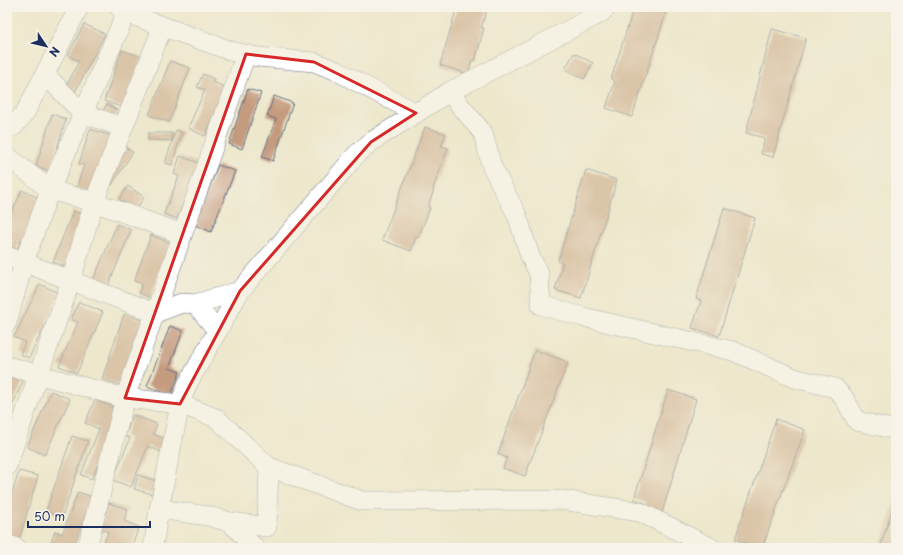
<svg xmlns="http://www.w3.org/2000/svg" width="903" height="555" font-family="'Playpen Sans',sans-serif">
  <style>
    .building { fill: #c59b7f }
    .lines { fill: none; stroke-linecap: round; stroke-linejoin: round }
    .minor-casing { stroke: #646f84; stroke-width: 20 }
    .minor { stroke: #fff; stroke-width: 19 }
    .marked { fill: none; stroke: #d62828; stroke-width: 3; stroke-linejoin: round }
  </style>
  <rect width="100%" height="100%" fill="#f7f3e8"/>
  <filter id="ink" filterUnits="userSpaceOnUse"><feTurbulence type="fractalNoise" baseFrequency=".025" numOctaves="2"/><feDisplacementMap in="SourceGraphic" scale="8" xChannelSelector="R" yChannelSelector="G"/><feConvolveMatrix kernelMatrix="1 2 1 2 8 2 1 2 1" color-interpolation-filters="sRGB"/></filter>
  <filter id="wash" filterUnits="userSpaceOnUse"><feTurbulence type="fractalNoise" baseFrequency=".012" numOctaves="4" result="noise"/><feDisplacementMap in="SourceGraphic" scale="16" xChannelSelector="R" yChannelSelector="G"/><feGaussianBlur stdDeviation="0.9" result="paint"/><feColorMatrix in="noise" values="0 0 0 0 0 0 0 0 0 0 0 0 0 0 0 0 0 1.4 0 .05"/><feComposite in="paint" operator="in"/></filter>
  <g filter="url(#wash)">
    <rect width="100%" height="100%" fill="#ede7cc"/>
    <g id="blocks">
      <g class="building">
        <polygon points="457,7 488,7 481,28 484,28 475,61 472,60 468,74 440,65"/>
        <polygon points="634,7 668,7 632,117 606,108 615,81 611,79"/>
        <polygon points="84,24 105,34 75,92 66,87 79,61 68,55"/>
        <polygon points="772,29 806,38 773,157 761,154 765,138 746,133"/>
        <polygon points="122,50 142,57 124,108 104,101"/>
        <polygon points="574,53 593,63 584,79 565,69"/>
        <polygon points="170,61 190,68 169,122 149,115"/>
        <polygon points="203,74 214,79 213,82 227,88 205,136 188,128 205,90 197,87"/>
        <polygon points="248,89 261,93 242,149 229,144"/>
        <polygon points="274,96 293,103 273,161 262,157 276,119 267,116"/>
        <polygon points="107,104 118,111 114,118 103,111"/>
        <polygon points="52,114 66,119 50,171 36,166"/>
        <polygon points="425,127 446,134 441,146 448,148 433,188 434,189 428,207 430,208 418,238 416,237 411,251 382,240"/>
        <polygon points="90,129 112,136 93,194 76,188 84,165 79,164"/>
        <polygon points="176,130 182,132 172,165 165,163"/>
        <polygon points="148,133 172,133 172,141 148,140"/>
        <polygon points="125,147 133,152 112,185 105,180"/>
        <polygon points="180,156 199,163 177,219 164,214 179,176 174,174"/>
        <polygon points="218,165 235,171 211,232 195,225"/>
        <polygon points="586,170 617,180 581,298 555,290 563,263 558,261"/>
        <polygon points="128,186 144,197 136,210 119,199"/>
        <polygon points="22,190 41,199 17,249 7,245 7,222"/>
        <polygon points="724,208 755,218 719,336 692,328 701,301 696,299"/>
        <polygon points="73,211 87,216 68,268 53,262"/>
        <polygon points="117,224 131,230 107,289 92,283"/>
        <polygon points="151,235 171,243 150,298 139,293 142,284 134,281"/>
        <polygon points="40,284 60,294 29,358 20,354 25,342 14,337"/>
        <polygon points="79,302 103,312 77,373 59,366 78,322 71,320"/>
        <polygon points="124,314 142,320 120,385 102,379"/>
        <polygon points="170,326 183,331 169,368 180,372 171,396 147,386"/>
        <polygon points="535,350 568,362 525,476 503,468 507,458 498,454"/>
        <polygon points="7,372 24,379 7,417"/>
        <polygon points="668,390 696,399 662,513 644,508 645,503 634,499"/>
        <polygon points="51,391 70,399 45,455 27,447"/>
        <polygon points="95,400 120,410 92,479 81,475 99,429 85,423"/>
        <polygon points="133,415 157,424 153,434 171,441 165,454 148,446 131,487 113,480 130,438 125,436"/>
        <polygon points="776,419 805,430 762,548 759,548 735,539"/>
        <polygon points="72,436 88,441 62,517 46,511"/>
        <polygon points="19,471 38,476 19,540 7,535 11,522 7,521 7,511"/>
        <polygon points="138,475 156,481 152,494 134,489"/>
        <polygon points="78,492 92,497 73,548 49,548 55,531 62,534"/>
        <polygon points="896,497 896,548 880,548"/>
        <polygon points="109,503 128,509 124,521 139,527 131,548 102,548 108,532 100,529"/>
      </g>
    </g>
  </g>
  <g filter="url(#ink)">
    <use href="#blocks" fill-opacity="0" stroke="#646f84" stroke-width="1"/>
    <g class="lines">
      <g class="minor-casing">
        <g id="minor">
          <polyline points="119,7 126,13 234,52 258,57 314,62 337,71 416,113"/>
          <polyline points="45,74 82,113 122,127"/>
          <polyline points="449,92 483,133 492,167 517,215 530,256 539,274 541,305 583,317 733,351 794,378 835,388 844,398 857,421 896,430"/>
          <polyline points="7,128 14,126 26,111 79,7"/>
          <polyline points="7,156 50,190 94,202 182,234"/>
          <polyline points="7,256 155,313 182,303 195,304 240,291"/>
          <polyline points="195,304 218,331"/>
          <polyline points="7,323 24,262 50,190 126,13"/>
          <polyline points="7,366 125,398 180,404 216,418 269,467 362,501 562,500 640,512 712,548"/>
          <polyline points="7,466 71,280 94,202 163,26"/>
          <polyline points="159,509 208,516 230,522 255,548"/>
          <polyline points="230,522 267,527 269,467"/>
          <polyline points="7,544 17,548"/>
          <polyline points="87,548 125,398 246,54"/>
          <polyline points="153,548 159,509 180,404 187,385 240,291 356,155 371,142 449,92 601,13 607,7"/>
        </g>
      </g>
      <use href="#minor" class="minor"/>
    </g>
  </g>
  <path d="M0 0H903V555H0ZM 246,54 L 314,62 L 416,113 L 371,142 L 240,291 L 180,404 L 125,398 Z" fill="#ede7cc" fill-opacity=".55" fill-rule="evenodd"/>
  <path class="marked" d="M 246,54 L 314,62 L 416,113 L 371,142 L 240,291 L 180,404 L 125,398 Z"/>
  <rect width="903" height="555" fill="none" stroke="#f7f3e8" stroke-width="24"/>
  <g transform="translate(46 46) rotate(125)" stroke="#f7f3e8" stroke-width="3" paint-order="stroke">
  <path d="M0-3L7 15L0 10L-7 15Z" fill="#1b2f5e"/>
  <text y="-6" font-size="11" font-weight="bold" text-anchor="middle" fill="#1b2f5e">N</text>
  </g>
  <path d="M28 521v6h122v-6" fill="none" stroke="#1b2f5e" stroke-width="2"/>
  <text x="34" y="521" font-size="12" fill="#1b2f5e" stroke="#f7f3e8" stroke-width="3" paint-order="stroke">50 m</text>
</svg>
